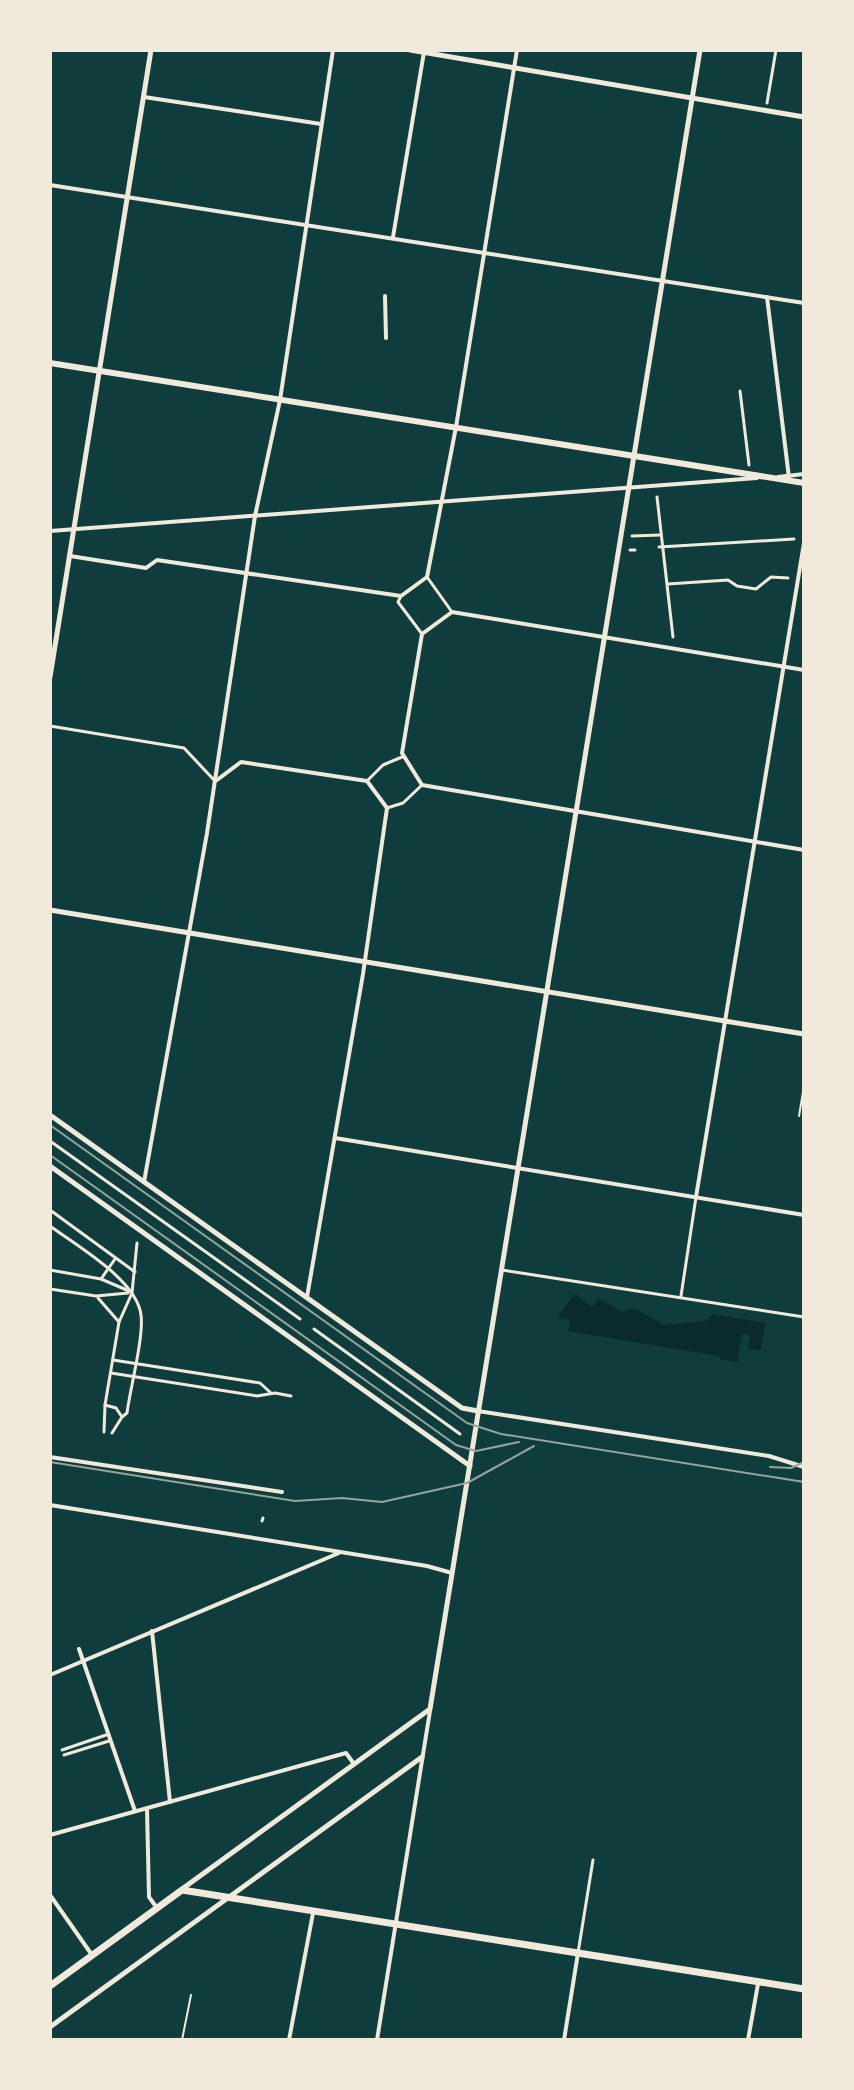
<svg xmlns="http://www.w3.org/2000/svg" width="854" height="2090" font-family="'Space Grotesk',sans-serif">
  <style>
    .water { fill: #0a2a2b }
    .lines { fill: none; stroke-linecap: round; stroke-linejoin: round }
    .service { stroke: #f1e9da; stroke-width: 2 }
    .pedestrian { stroke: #f1e9da; stroke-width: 3 }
    .minor { stroke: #f1e9da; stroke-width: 4 }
    .tertiary { stroke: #f1e9da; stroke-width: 5 }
    .secondary { stroke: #f1e9da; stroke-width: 6 }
    .primary { stroke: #f1e9da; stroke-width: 7 }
    .tram { stroke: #97a49c; stroke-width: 2 }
  </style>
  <rect width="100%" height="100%" fill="#0f3d3e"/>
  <polygon class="water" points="575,1294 592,1307 598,1298 622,1312 634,1308 664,1325 706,1321 713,1314 765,1323 761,1350 748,1349 750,1335 742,1334 737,1362 720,1359 720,1356 568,1331 570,1320 557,1318"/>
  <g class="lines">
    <g class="service">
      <polyline points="799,1116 804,1086"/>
      <polyline points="182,2040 191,1995"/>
    </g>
    <g class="pedestrian">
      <polyline points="767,103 776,50"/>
      <polyline points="740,391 749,465"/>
      <polyline points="657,497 673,637"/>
      <polyline points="632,536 660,535"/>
      <polyline points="659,547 794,539"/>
      <polyline points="630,550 635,550"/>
      <polyline points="427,577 452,612"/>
      <polyline points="668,584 728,580 737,586 756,589 771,577 788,578"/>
      <polyline points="401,596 398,602 422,634"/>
      <polyline points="50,726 184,748 214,780"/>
      <polyline points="367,781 383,765 402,757"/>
      <polyline points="387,808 403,803 422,785"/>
      <polyline points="50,1141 300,1319"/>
      <polyline points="50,1210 135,1272"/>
      <path d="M 50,1226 C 77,1246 137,1280 141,1315 C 144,1337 130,1389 127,1413 L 122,1417"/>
      <polyline points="50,1270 101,1279 129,1291"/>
      <polyline points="502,1270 804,1317"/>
      <polyline points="101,1279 115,1259"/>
      <polyline points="50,1289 96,1296 128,1293"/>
      <polyline points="681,1296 696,1197"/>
      <polyline points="98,1298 119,1322"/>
      <polyline points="314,1329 460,1434"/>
      <polyline points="113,1360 260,1383 271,1393"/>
      <polyline points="111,1373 257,1396 275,1393 291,1396"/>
      <polyline points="104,1432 105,1405"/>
      <polyline points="112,1433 122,1417 116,1408 105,1405 119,1322 132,1293 137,1243"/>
      <polyline points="262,1521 263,1518"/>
      <polyline points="62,1750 106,1735"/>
      <polyline points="64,1755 109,1741"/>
      <polyline points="578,1953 593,1860"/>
    </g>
    <g class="minor">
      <polyline points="144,97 321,124"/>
      <polyline points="50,185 804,303"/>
      <polyline points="393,237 424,52"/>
      <polyline points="385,296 386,338"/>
      <polyline points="767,297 789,478"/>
      <polyline points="778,477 804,474"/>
      <polyline points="50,531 757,478"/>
      <polyline points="70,556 146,568 157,560 401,596 427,577 456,427 517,50"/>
      <polyline points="804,670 452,612 422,634 402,753 422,785 804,850"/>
      <polyline points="217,780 241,762 367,781 387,808 363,974 307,1297"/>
      <polyline points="335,1138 804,1215"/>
      <polyline points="144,1182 207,833 255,516 280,400 333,50"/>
      <polyline points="696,1197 804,543"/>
      <polyline points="478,1411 769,1456 804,1467"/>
      <polyline points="50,1457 282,1492"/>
      <polyline points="50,1505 427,1566 452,1573"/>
      <polyline points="152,1631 170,1802"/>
      <polyline points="79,1649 135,1811"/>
      <polyline points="50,1675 339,1553"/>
      <polyline points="147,1809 149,1897 157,1908"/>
      <polyline points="50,1835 346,1753 354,1764"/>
      <polyline points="50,1895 92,1955"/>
      <polyline points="289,2040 313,1913"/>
      <polyline points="377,2040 430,1711"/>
      <polyline points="564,2040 578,1953"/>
      <polyline points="748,2040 758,1984"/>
    </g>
    <g class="tertiary">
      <polyline points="410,50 804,117"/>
      <polyline points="50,677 151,50"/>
      <polyline points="50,910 804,1034"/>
      <polyline points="50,1115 462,1408 478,1411"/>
      <polyline points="50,1166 470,1466"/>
      <polyline points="182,1889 430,1709 700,50"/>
      <polyline points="50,2027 422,1757"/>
    </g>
    <polyline class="secondary" points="50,363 804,483"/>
    <polyline class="primary" points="50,1986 182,1890 804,1989"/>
    <g class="tram">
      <polyline points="50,1125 467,1423 501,1434 804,1482"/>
      <polyline points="50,1155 456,1445 476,1451 519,1442"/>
      <polyline points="50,1462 295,1501 342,1498 382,1502 467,1483 534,1446"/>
      <polyline points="770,1467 791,1468 804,1462"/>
    </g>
  </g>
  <rect width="854" height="2090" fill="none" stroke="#f1e9da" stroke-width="104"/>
</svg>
